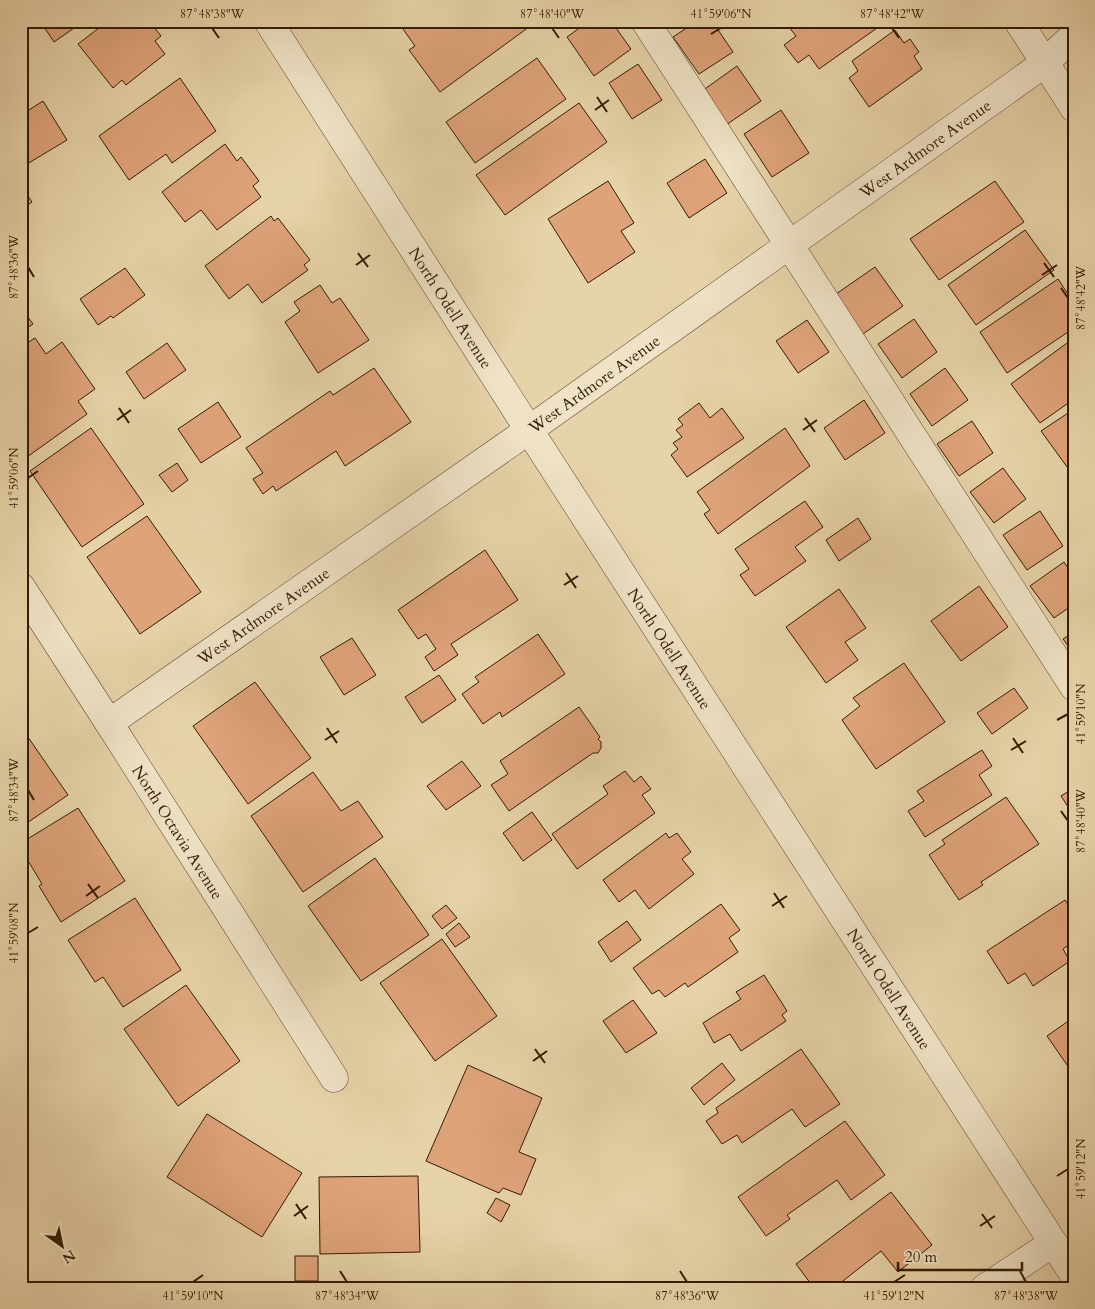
<svg xmlns="http://www.w3.org/2000/svg" width="1095" height="1309" font-family="Cardo,serif">
  <style>
    .building { fill: #dfa37a; stroke: #331b02 }
    .lines { fill: none; stroke-linecap: round; stroke-linejoin: round }
    .minor-casing { stroke: #60492c; stroke-width: 29 }
    .minor { stroke: #efe2c7; stroke-width: 28 }
    .ticks { fill: none; stroke: #331b02; stroke-width: 2 }
    .labels { text-anchor: middle; stroke-width: 4; stroke-linejoin: round; paint-order: stroke }
    .street-label { font-size: 16px; fill: #331b02; stroke: #efe2c7 }
    .neatline { fill: none; stroke: #331b02; stroke-width: 2 }
    .ticks-label { font-size: 12px; text-anchor: middle; fill: #331b02 }
  </style>
  <rect width="100%" height="100%" fill="#e7d3a9"/>
  <filter id="stains"><feTurbulence type="fractalNoise" baseFrequency=".004" numOctaves="4"/><feColorMatrix values="0 0 0 0 .2 0 0 0 0 .09 0 0 0 0 .02 0 0 0 .5 -.17"/></filter>
  <radialGradient id="worn" r=".72"><stop offset=".6" stop-color="#630" stop-opacity="0"/><stop offset="1" stop-color="#630" stop-opacity=".3"/></radialGradient>
  <g class="building">
    <polygon points="40,21 84,21 54,42"/>
    <polygon points="108,21 149,21 161,36 155,41 165,54 126,85 122,80 113,88 78,44"/>
    <polygon points="414,21 525,21 529,27 440,92 409,50 415,46 403,29"/>
    <polygon points="589,21 611,21 631,49 594,76 567,37"/>
    <polygon points="697,21 712,21 733,52 699,74 673,37"/>
    <polygon points="796,21 887,21 819,69 809,55 798,63 784,45 796,36 788,26"/>
    <polygon points="895,30 904,43 910,39 919,52 914,56 922,69 869,107 849,78 858,71 852,61"/>
    <polygon points="537,58 566,99 475,163 446,122"/>
    <polygon points="638,64 662,100 632,119 609,83"/>
    <polygon points="737,66 761,101 726,125 702,91"/>
    <polygon points="180,78 216,131 172,163 166,154 129,180 99,136"/>
    <polygon points="43,101 67,140 27,164 21,155 21,115"/>
    <polygon points="579,103 607,142 505,215 476,175"/>
    <polygon points="781,110 809,153 772,177 744,134"/>
    <polygon points="225,144 237,161 241,157 259,181 253,186 261,197 217,230 201,210 185,222 162,192"/>
    <polygon points="705,159 727,193 689,218 667,183"/>
    <polygon points="608,181 634,223 621,231 635,252 588,283 548,219"/>
    <polygon points="995,181 1024,222 939,280 910,239"/>
    <polygon points="23,188 32,202 21,209 21,189"/>
    <polygon points="271,216 274,221 278,218 310,260 304,265 308,270 262,303 248,284 229,299 205,266"/>
    <polygon points="1025,230 1054,270 976,325 948,285"/>
    <polygon points="875,267 903,306 863,334 836,294"/>
    <polygon points="125,268 145,295 113,318 111,316 98,325 80,299"/>
    <polygon points="1058,279 1074,303 1074,328 1007,373 980,332"/>
    <polygon points="320,285 332,303 340,298 369,340 318,373 285,322 300,311 294,302"/>
    <polygon points="21,308 33,324 21,332"/>
    <polygon points="914,319 937,352 902,378 878,344"/>
    <polygon points="807,320 829,352 798,373 776,341"/>
    <polygon points="35,338 46,354 62,342 95,389 78,401 87,414 27,457 21,448 21,347"/>
    <polygon points="1074,338 1074,399 1040,423 1011,384"/>
    <polygon points="167,343 186,370 144,399 126,372"/>
    <polygon points="374,368 411,422 345,466 336,451 276,491 273,486 263,494 253,479 263,473 246,448 330,391 333,395"/>
    <polygon points="945,368 968,400 932,426 910,394"/>
    <polygon points="864,400 885,433 845,460 824,428"/>
    <polygon points="218,402 241,437 201,463 178,429"/>
    <polygon points="699,403 710,418 722,408 744,438 687,477 671,455 678,449 673,443 682,437 676,430 683,425 678,419"/>
    <polygon points="1074,409 1074,469 1070,471 1041,431"/>
    <polygon points="972,421 993,453 959,476 937,444"/>
    <polygon points="91,428 144,504 82,547 30,471"/>
    <polygon points="785,428 810,466 718,534 704,514 710,510 697,492"/>
    <polygon points="177,463 188,480 172,492 159,475"/>
    <polygon points="1003,468 1026,499 994,523 970,492"/>
    <polygon points="805,501 823,527 795,547 806,561 755,596 740,575 749,569 735,549"/>
    <polygon points="1040,511 1063,546 1027,570 1003,535"/>
    <polygon points="147,516 201,592 140,634 87,557"/>
    <polygon points="858,518 871,539 839,561 826,540"/>
    <polygon points="485,550 518,600 451,644 458,655 434,671 425,657 436,649 426,634 418,639 398,610"/>
    <polygon points="1064,562 1074,577 1074,604 1054,618 1030,586"/>
    <polygon points="979,586 1008,627 961,661 931,621"/>
    <polygon points="839,589 866,628 845,642 858,660 826,683 786,627"/>
    <polygon points="1074,632 1074,654 1063,639"/>
    <polygon points="538,634 565,674 502,717 500,712 483,724 462,694 479,682 475,677"/>
    <polygon points="352,638 376,675 344,695 320,657"/>
    <polygon points="904,663 945,722 876,769 842,720 860,706 853,698"/>
    <polygon points="439,675 456,700 422,723 405,697"/>
    <polygon points="255,682 311,758 248,804 193,726"/>
    <polygon points="1014,688 1028,708 992,734 977,713"/>
    <polygon points="579,707 600,737 598,739 601,742 601,748 598,753 593,753 509,811 491,785 508,774 500,761"/>
    <polygon points="21,727 68,795 21,827"/>
    <polygon points="982,750 992,766 979,775 992,795 925,837 908,811 924,801 917,791"/>
    <polygon points="462,761 481,786 446,810 427,786"/>
    <polygon points="625,771 634,782 641,776 651,789 642,795 655,813 577,869 552,834 608,794 603,786"/>
    <polygon points="313,772 341,811 358,801 383,837 303,892 251,816"/>
    <polygon points="1074,788 1074,816 1061,796"/>
    <polygon points="1006,797 1039,844 981,882 983,885 959,900 929,855 945,844 942,840"/>
    <polygon points="78,808 125,881 61,922 39,886 42,884 21,849 21,843"/>
    <polygon points="532,812 552,840 523,861 503,833"/>
    <polygon points="666,833 669,838 677,833 691,852 682,859 694,874 649,909 635,890 619,902 603,880"/>
    <polygon points="375,858 429,935 361,981 308,906"/>
    <polygon points="135,898 181,970 123,1007 103,977 95,982 68,940"/>
    <polygon points="1065,900 1074,914 1074,941 1063,949 1070,961 1033,986 1025,973 1008,984 987,951"/>
    <polygon points="721,904 740,930 729,938 738,952 688,987 685,983 665,997 659,990 652,994 633,968"/>
    <polygon points="446,905 457,918 442,929 432,916"/>
    <polygon points="627,921 641,940 611,962 598,942"/>
    <polygon points="459,923 470,937 455,947 446,934"/>
    <polygon points="442,939 497,1016 435,1061 380,983"/>
    <polygon points="764,975 787,1011 782,1015 786,1021 741,1051 730,1034 714,1043 703,1023 741,999 736,992"/>
    <polygon points="186,985 240,1061 178,1106 124,1029"/>
    <polygon points="633,1000 657,1033 626,1053 603,1021"/>
    <polygon points="1074,1017 1074,1075 1047,1036"/>
    <polygon points="801,1049 840,1104 805,1127 792,1109 742,1143 737,1135 722,1144 706,1121 718,1113 716,1108"/>
    <polygon points="722,1063 735,1080 704,1105 691,1088"/>
    <polygon points="468,1065 542,1098 519,1152 536,1159 521,1195 503,1188 499,1193 426,1161"/>
    <polygon points="207,1114 302,1173 262,1237 167,1177"/>
    <polygon points="845,1121 885,1175 851,1200 837,1180 787,1215 790,1219 766,1236 738,1197"/>
    <polygon points="418,1176 420,1252 320,1254 319,1177"/>
    <polygon points="891,1192 932,1245 898,1272 881,1251 834,1288 814,1288 796,1264"/>
    <polygon points="496,1198 510,1205 501,1222 487,1213"/>
    <rect x="295" y="1256" width="23" height="25"/>
    <polygon points="678,1284 679,1288 629,1288 628,1286"/>
  </g>
  <g class="lines">
    <g class="minor-casing">
      <g id="minor">
        <path id="s1" d="M 268,21 L 529,430 L 1074,1275"/>
        <polyline points="645,21 1074,687"/>
        <polyline points="1018,21 1074,108"/>
        <path id="s2" d="M 21,587 L 109,723 L 334,1078"/>
        <path id="s3" d="M 109,723 L 529,430 L 1045,63 L 1074,35"/>
        <polyline points="985,1288 1053,1243"/>
      </g>
    </g>
    <use href="#minor" class="minor"/>
  </g>
  <path class="ticks" d="M 212,28 L 219,38M 552,28 L 559,38M 892,28 L 899,38M 711,34 L 721,28M 597,97 L 607,112M 595,110 L 609,100M 358,253 L 368,267M 1044,263 L 1054,277M 356,265 L 370,255M 28,267 L 34,277M 1042,275 L 1057,265M 1061,288 L 1068,298M 119,408 L 129,423M 805,418 L 815,432M 117,420 L 131,410M 803,430 L 817,420M 28,478 L 38,471M 566,573 L 576,588M 564,585 L 578,576M 1057,720 L 1068,714M 327,728 L 337,743M 1013,738 L 1023,753M 325,740 L 339,731M 1011,750 L 1026,741M 28,790 L 34,800M 1061,811 L 1068,821M 88,884 L 98,898M 774,893 L 784,908M 86,896 L 100,886M 772,906 L 787,896M 28,933 L 38,927M 535,1049 L 545,1063M 533,1061 L 547,1051M 1057,1176 L 1068,1169M 296,1204 L 306,1219M 982,1214 L 992,1228M 294,1216 L 308,1206M 980,1226 L 995,1216M 340,1271 L 347,1282M 680,1271 L 687,1282M 1020,1271 L 1026,1282M 193,1282 L 203,1275M 894,1282 L 905,1275"/>
  <g class="labels">
    <g class="street-label">
      <text dy="6" stroke="none"><textPath href="#s3" startOffset="998">West Ardmore Avenue</textPath></text>
      <text dy="6" stroke="none"><textPath href="#s1" startOffset="340">North Odell Avenue</textPath></text>
      <text dy="6" stroke="none"><textPath href="#s3" startOffset="592">West Ardmore Avenue</textPath></text>
      <text dy="6" stroke="none"><textPath href="#s3" startOffset="188">West Ardmore Avenue</textPath></text>
      <text dy="6" stroke="none"><textPath href="#s1" startOffset="745">North Odell Avenue</textPath></text>
      <text dy="6" stroke="none"><textPath href="#s2" startOffset="291">North Octavia Avenue</textPath></text>
      <text dy="6" stroke="none"><textPath href="#s1" startOffset="1150">North Odell Avenue</textPath></text>
    </g>
  </g>
  <rect width="1095" height="1309" fill="none" stroke="#e7d3a9" stroke-width="55"/>
  <g transform="translate(62 1246) rotate(147)" stroke="#efe2c7" stroke-width="4" paint-order="stroke">
  <path d="M0-4L9 19L0 12L-9 19Z" fill="#331b02"/>
  <text y="-8" font-size="14" font-weight="bold" text-anchor="middle" fill="#331b02">N</text>
  </g>
  <path d="M898 1262v8h124v-8" fill="none" stroke="#331b02" stroke-width="2.5"/>
  <text x="905" y="1262" font-size="15" fill="#331b02" stroke="#efe2c7" stroke-width="4" paint-order="stroke">20 m</text>
  <rect x="28" y="28" width="1040" height="1254" class="neatline"/>
  <g class="ticks-label">
    <text x="212" y="18">87°48'38"W</text>
    <text x="552" y="18">87°48'40"W</text>
    <text x="721" y="18">41°59'06"N</text>
    <text x="892" y="18">87°48'42"W</text>
    <text transform="translate(14 267) rotate(-90)" y="4">87°48'36"W</text>
    <text transform="translate(1081 298) rotate(-90)" y="4">87°48'42"W</text>
    <text transform="translate(14 478) rotate(-90)" y="4">41°59'06"N</text>
    <text transform="translate(1081 714) rotate(-90)" y="4">41°59'10"N</text>
    <text transform="translate(14 790) rotate(-90)" y="4">87°48'34"W</text>
    <text transform="translate(1081 821) rotate(-90)" y="4">87°48'40"W</text>
    <text transform="translate(14 933) rotate(-90)" y="4">41°59'08"N</text>
    <text transform="translate(1081 1169) rotate(-90)" y="4">41°59'12"N</text>
    <text x="193" y="1300">41°59'10"N</text>
    <text x="347" y="1300">87°48'34"W</text>
    <text x="687" y="1300">87°48'36"W</text>
    <text x="894" y="1300">41°59'12"N</text>
    <text x="1026" y="1300">87°48'38"W</text>
  </g>
  <rect width="100%" height="100%" filter="url(#stains)"/>
  <rect width="100%" height="100%" fill="url(#worn)"/>
</svg>
